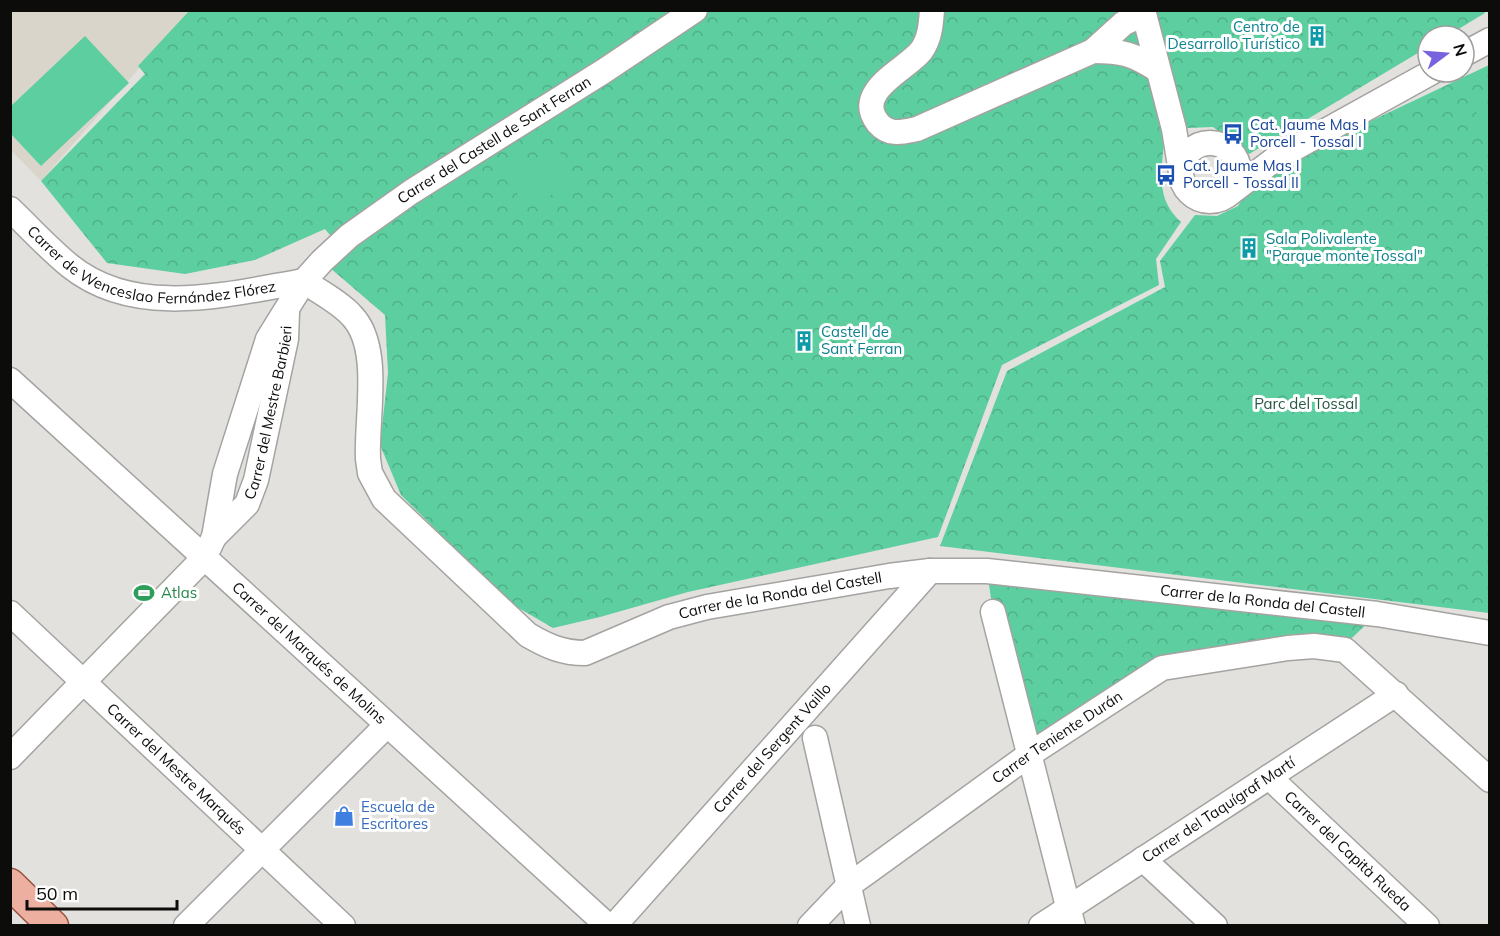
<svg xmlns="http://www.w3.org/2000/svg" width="1500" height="936" font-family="Mulish,sans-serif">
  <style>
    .built { fill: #dad5cb }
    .park { fill: url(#park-crowns) }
    .pitch { fill: #5cce9f }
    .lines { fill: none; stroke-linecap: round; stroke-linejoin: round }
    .minor-casing { stroke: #a5a3a1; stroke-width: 27 }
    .major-casing { stroke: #965342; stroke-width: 33 }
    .minor { stroke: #fff; stroke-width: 24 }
    .major { stroke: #ecafa0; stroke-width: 30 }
    .labels { text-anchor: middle; stroke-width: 6; stroke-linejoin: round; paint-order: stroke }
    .culture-label { font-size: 15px; fill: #0d838f; stroke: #fff; text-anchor: start }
    .transit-label { font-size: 15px; fill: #164399; stroke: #fff; text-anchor: start }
    .street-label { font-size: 15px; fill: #0c0c0b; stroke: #fff }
    .park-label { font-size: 15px; fill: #285844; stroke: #fff }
    .leisure-label { font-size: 15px; fill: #27864d; stroke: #fff; text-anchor: start }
    .shop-label { font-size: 15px; fill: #366cbe; stroke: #fff; text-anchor: start }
  </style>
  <defs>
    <pattern id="park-crowns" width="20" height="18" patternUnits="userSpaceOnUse" patternTransform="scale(1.5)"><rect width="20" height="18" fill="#5cce9f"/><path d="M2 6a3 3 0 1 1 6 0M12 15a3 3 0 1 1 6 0" fill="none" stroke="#4fb088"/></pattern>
  </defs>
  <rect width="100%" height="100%" fill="#e3e1de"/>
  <polygon class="built" points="11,11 189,11 41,181 11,150"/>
  <g class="park">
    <path d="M 1484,10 L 1485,13 L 1447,36 L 1428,36 L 1428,47 L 1249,154 L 1213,127 L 1188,128 L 1164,144 C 1161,173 1156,200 1181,222 L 1156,259 L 1159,285 L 1002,365 L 938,537 L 688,592 L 600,617 L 553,628 L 510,603 L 401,495 L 380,445 L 388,373 L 385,315 L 322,261 L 339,246 L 325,229 L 255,260 L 185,274 L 107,263 L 41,181 L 145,74 L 138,66 L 189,11 Z"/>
    <polygon points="1489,65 1489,613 940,546 1007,371 1165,287 1160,261 1195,215 1217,216 1238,206 1253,181 1335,138"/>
    <polygon points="987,571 1377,614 1331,658 1288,648 1162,668 1030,754 993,612"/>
  </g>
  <g class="pitch">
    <polygon points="85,36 129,83 41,166 11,134 11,106"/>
    <polygon points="1489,106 1490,106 1489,150 1476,111"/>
    <polygon points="559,149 573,187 522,206 508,168"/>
  </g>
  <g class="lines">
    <g class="minor-casing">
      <g id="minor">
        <path d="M 932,10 C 931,24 930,39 921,51 C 906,70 853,91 878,123 C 889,136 902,132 917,129 L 1093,51 L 1124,23 L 1144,14"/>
        <polyline points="1143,10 1174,129 1181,172"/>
        <path d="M 1093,51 C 1123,51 1133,54 1158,70"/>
        <polyline points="1464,54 1490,40"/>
        <circle cx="1210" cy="172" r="29"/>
        <polyline points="1229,194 1275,159 1432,72"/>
        <path id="s1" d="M 10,209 C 30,228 49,249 70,266 C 136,319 228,294 304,281"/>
        <path id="s2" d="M 304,281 C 319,292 340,302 352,316 C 382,347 366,417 368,459 L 370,473 L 384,499 L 528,635 C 547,646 562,653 585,653 L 669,617 L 707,607 L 889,576 L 930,571 L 987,571 L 1377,614 L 1490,633"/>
        <path id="s3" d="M 10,380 L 608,926"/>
        <path id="s4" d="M 214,537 L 247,504 L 256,480 L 286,339 L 287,312"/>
        <polyline points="993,612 1073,926"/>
        <path id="s5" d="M 10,613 L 343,926"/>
        <polyline points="815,738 858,926"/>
        <path id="s6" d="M 10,757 L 204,558 L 214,537 L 225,474 L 268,339 L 304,281 L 322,261 L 349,236 L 411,192 L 604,71 L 695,10"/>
        <path id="s7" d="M 1269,777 L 1427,926"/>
        <polyline points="1143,859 1215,926"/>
        <polyline points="186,926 387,725"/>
        <path id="s8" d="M 614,926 L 930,571"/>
        <path id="s9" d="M 810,926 L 849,885 L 866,873 L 1030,754 L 1162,668 L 1288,648 L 1314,646 L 1345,650 L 1490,780"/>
        <path id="s10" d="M 1041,926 L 1396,694"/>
      </g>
    </g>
    <g class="major-casing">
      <polyline id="major" points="10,884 53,926"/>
    </g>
    <use href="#minor" class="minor"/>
    <use href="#major" class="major"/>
  </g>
  <defs>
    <g id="building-bare" transform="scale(1.62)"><path d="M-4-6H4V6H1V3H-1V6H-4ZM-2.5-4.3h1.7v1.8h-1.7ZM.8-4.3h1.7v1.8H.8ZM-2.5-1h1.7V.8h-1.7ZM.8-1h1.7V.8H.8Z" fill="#0f9aa8" stroke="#fff" stroke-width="2.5" paint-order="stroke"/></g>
    <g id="bus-bare" transform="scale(1.62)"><path d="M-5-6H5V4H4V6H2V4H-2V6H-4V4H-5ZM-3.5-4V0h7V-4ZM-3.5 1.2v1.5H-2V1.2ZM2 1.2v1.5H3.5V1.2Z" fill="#1a4fb4" stroke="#fff" stroke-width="2.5" paint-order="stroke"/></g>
    <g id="stadium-bare" transform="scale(1.62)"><path d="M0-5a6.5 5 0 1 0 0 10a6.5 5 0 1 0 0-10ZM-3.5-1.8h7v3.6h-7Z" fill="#2e9e5b" stroke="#fff" stroke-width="2.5" paint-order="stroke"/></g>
    <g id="shop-bare" transform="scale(1.62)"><path d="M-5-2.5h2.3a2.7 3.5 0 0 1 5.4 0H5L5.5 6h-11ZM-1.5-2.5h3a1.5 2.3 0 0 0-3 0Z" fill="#3f7fe0" stroke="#fff" stroke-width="2.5" paint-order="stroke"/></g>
  </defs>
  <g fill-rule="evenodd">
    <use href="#building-bare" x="1317" y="36"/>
    <use href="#bus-bare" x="1233" y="134"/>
    <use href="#bus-bare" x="1166" y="175"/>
    <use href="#building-bare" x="1249" y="248"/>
    <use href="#building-bare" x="804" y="341"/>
    <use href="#stadium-bare" x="144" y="593"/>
    <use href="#shop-bare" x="344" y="816"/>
  </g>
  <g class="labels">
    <g class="culture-label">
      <text x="1300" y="32" text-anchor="end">Centro de<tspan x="1300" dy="17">Desarrollo Turístico</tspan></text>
      <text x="1266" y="244">Sala Polivalente<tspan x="1266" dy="17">"Parque monte Tossal"</tspan></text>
      <text x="821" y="337">Castell de<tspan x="821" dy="17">Sant Ferran</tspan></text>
    </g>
    <g class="transit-label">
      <text x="1250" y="130">Cat. Jaume Mas I<tspan x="1250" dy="17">Porcell - Tossal I</tspan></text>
      <text x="1183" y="171">Cat. Jaume Mas I<tspan x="1183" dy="17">Porcell - Tossal II</tspan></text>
    </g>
    <g class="street-label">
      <text dy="5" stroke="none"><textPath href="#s6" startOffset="813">Carrer del Castell de Sant Ferran</textPath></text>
      <text dy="5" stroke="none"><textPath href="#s1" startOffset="162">Carrer de Wenceslao Fernández Flórez</textPath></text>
      <text dy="5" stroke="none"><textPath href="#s4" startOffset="141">Carrer del Mestre Barbieri</textPath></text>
      <text dy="5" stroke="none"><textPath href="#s2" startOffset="714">Carrer de la Ronda del Castell</textPath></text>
      <text dy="5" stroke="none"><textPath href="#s2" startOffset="1200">Carrer de la Ronda del Castell</textPath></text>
      <text dy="5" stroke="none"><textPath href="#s3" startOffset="405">Carrer del Marqués de Molins</textPath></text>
      <text dy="5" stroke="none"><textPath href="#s9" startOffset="312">Carrer Teniente Durán</textPath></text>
      <text dy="5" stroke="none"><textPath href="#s8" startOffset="238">Carrer del Sergent Vaillo</textPath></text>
      <text dy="5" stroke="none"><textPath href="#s5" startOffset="228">Carrer del Mestre Marqués</textPath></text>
      <text dy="5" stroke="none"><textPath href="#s10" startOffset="212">Carrer del Taquígraf Martí</textPath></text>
      <text dy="5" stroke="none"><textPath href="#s7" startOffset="108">Carrer del Capità Rueda</textPath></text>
    </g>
    <g class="park-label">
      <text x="1306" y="409">Parc del Tossal</text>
    </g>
    <g class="leisure-label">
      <text x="161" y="598">Atlas</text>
    </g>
    <g class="shop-label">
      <text x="361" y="812">Escuela de<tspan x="361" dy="17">Escritores</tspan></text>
    </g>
  </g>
  <rect width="1500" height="936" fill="none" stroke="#0c0c0b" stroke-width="24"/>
  <g transform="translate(1446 54) rotate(74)"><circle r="28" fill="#ffffff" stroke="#9e9e9d" stroke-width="1.5"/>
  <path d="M0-4.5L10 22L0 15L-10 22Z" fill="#7962dd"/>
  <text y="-9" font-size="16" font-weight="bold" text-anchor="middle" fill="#0c0c0b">N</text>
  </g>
  <path d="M27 900v9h150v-9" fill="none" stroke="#0c0c0b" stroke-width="3"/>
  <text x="36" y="900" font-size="18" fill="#0c0c0b" stroke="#ffffff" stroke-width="4.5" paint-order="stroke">50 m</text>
</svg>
